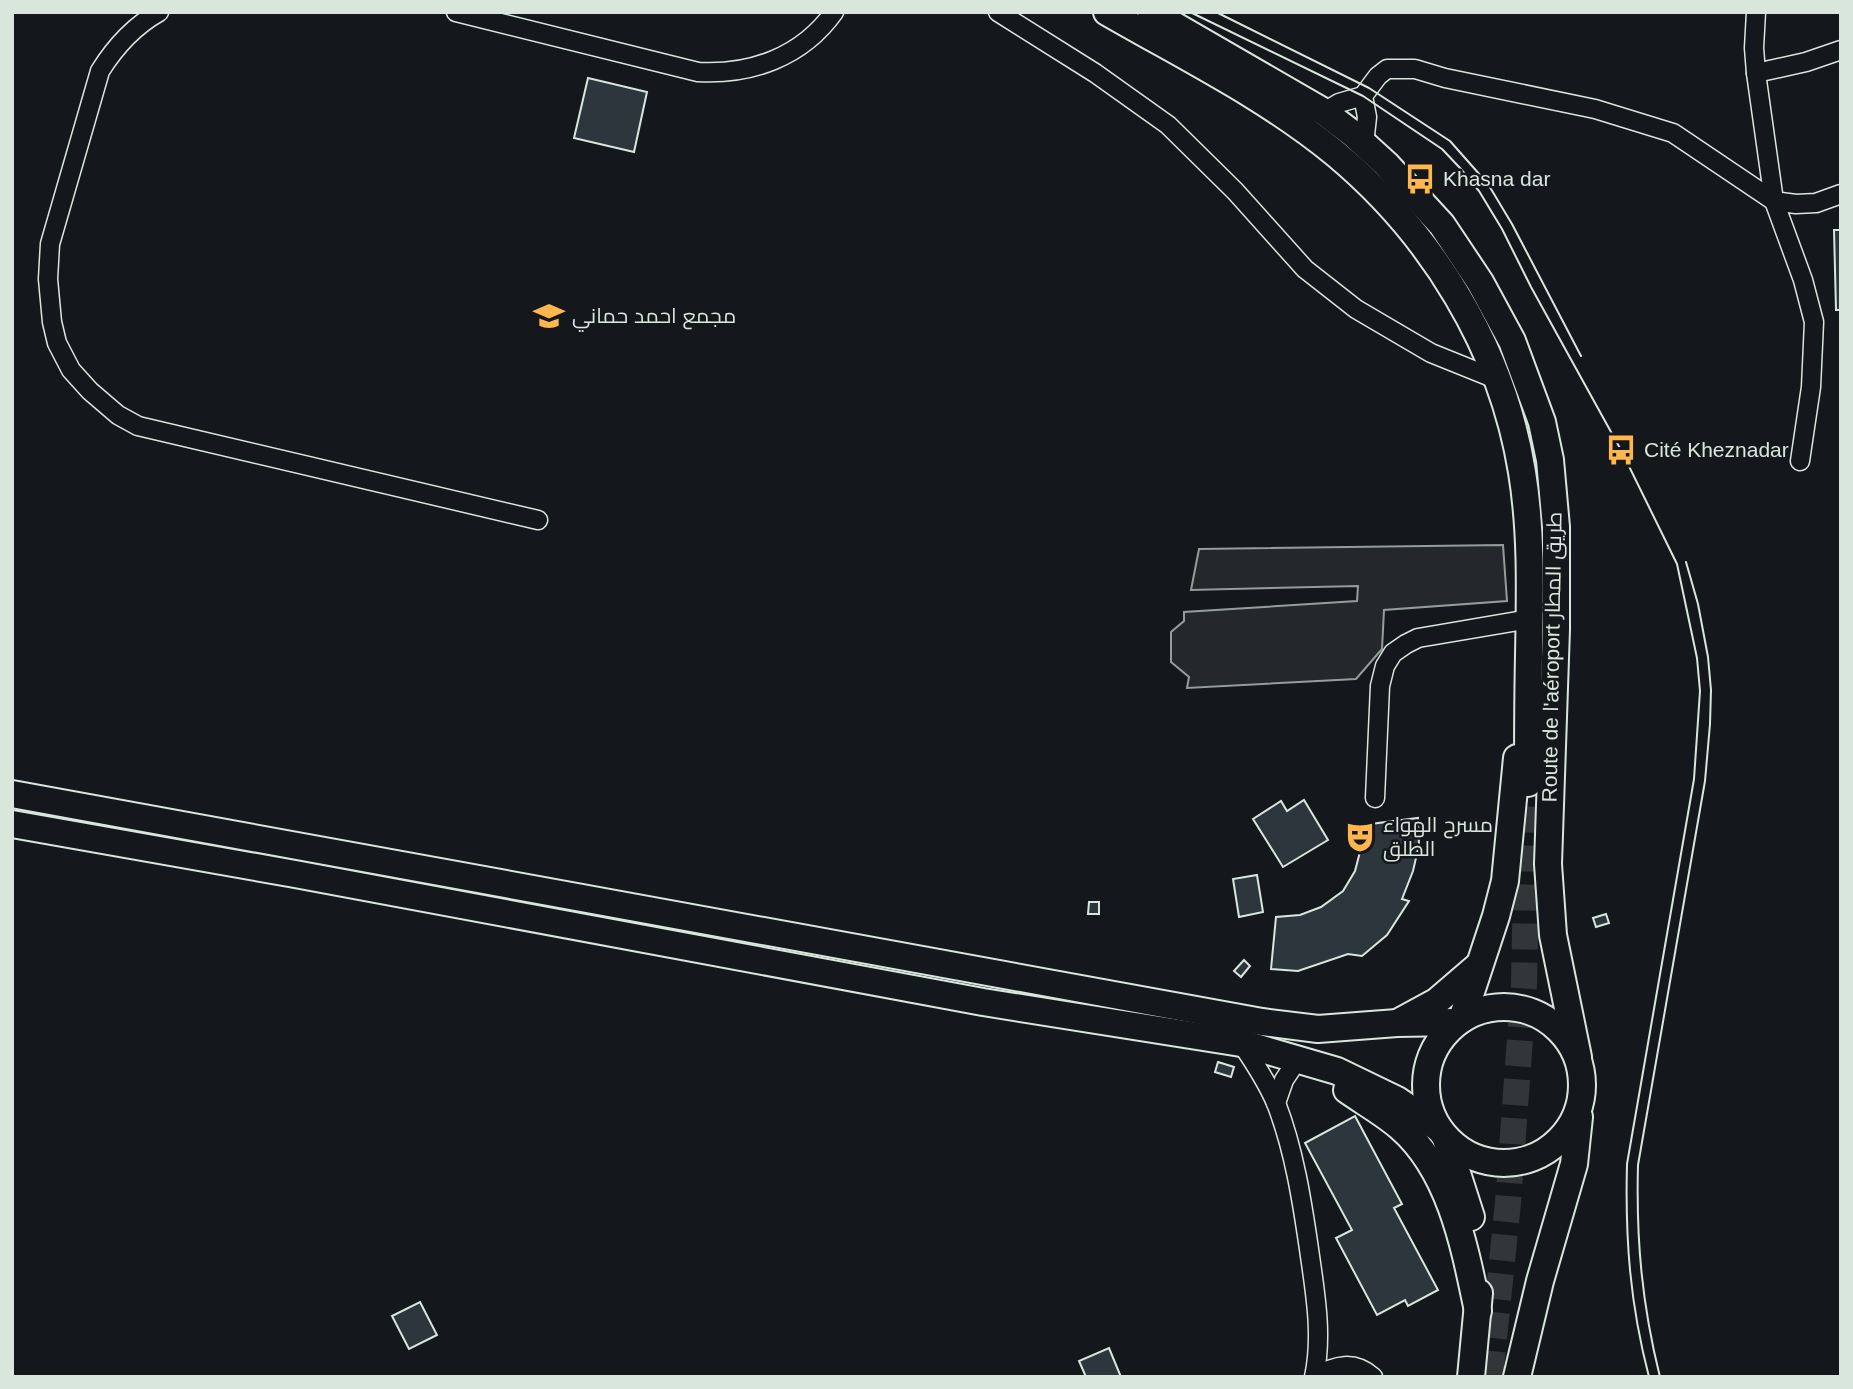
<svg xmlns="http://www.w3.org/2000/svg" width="1853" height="1389" font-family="Arial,Cairo,sans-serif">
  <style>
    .parking { fill: #24282b; stroke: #939e99; stroke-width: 2 }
    .building { fill: #2c363c; stroke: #d8e6dc; stroke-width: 2 }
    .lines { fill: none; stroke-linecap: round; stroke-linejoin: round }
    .highway-tunnel { stroke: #313739; stroke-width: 26; stroke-dasharray: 26 13; stroke-linecap: butt }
    .minor-casing { stroke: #d8e6dc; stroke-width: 21 }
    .highway-casing { stroke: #d8e6dc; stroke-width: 30 }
    .minor { stroke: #14181c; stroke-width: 18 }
    .highway { stroke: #14181c; stroke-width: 26 }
    .tram { stroke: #d8e6dc; stroke-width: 2 }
    .labels { text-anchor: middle; stroke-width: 5; stroke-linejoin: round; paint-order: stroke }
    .poi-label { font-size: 21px; fill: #d8e6dc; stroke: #14181c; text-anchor: start }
    .street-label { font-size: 21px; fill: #d8e6dc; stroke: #14181c }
  </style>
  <rect width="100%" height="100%" fill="#14181c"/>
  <polygon class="parking" points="1503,545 1507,601 1384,610 1382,649 1356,679 1187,688 1189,677 1171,662 1171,632 1184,621 1184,612 1357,601 1358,586 1191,590 1199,549"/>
  <g class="building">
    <polygon points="588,78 647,92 634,152 574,138"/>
    <polygon points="1834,230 1841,230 1841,310 1836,310"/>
    <polygon points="1304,800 1328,840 1283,867 1253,819 1281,801 1287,811"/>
    <polygon points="1418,818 1419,845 1413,871 1402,899 1409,901 1387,935 1362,956 1348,954 1298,971 1271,969 1276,917 1300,915 1321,907 1343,891 1355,871 1362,844 1363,825"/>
    <polygon points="1257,875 1263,912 1239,917 1233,879"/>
    <polygon points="1089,902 1099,902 1099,914 1088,914"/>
    <polygon points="1606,914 1609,923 1596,927 1593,918"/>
    <polygon points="1244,960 1250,966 1241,977 1234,971"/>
    <polygon points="1218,1062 1234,1067 1231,1077 1215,1072"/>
    <polygon points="1355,1116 1402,1204 1394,1208 1438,1290 1408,1306 1405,1300 1377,1315 1336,1238 1352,1230 1305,1143"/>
    <polygon points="420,1302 437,1335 409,1349 392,1316"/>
    <polygon points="1109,1348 1121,1377 1086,1377 1079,1361"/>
  </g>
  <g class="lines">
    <polyline class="highway-tunnel" points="1490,1377 1508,1203 1524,984 1528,783"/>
    <g class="minor-casing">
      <g id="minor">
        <path d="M 159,12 C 134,26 115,47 100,71 L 50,244 L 48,279 L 52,322 L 57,343 L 71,370 L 90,391 L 118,415 L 138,426 L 538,520"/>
        <path d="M 456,12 L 698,72 C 751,75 802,57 834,12"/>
        <polyline points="998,12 1095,73 1168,125 1235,191 1305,269 1356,309 1431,353 1498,380"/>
        <polyline points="1756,12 1754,48 1756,73 1774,201 1803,280 1814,322 1811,387 1800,461"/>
        <polyline points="1756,73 1806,62 1841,50"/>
        <polyline points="1324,112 1339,103 1363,96"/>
        <polyline points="1364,144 1367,117 1363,96 1378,76 1387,69 1415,69 1445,78 1595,109 1673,133 1774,201 1796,204 1816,203 1841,194"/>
        <polyline points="1375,798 1380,686 1385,666 1393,653 1406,644 1418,638 1530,619"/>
        <path d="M 1241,1043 C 1254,1062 1267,1082 1276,1103 C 1294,1149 1302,1201 1309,1249 C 1315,1292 1323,1335 1314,1377"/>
        <polyline points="1276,1103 1284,1080 1298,1059"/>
        <path d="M 1315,1377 C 1335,1365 1354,1360 1373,1377"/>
      </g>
    </g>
    <g class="highway-casing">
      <g id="highway">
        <path d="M 1107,12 C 1185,57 1267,97 1336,154 C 1432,234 1502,348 1522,472 C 1532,533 1530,595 1529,656 C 1528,699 1528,741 1528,783"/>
        <polyline points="1151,12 1324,112 1353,134 1386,164 1442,225 1480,282 1512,341 1542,422 1550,460 1556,527 1556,629 1548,864 1553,935 1578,1057"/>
        <polyline points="12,794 1262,1022 1318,1029 1397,1023 1457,1022"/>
        <polyline points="12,824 295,874 983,1002 1241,1043 1337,1071 1397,1100 1438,1128"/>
        <circle cx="1504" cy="1085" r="78"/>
        <polyline points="1462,1019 1496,916 1505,881 1517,758"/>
        <polyline points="1401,1021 1436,1002 1479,965"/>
        <path d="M 1347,1090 C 1364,1102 1384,1113 1400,1127 C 1451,1171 1465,1249 1478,1311"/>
        <polyline points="1446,1139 1471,1217"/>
        <polyline points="1471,1377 1479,1293"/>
        <polyline points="1517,1377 1540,1281 1574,1164 1579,1117"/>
      </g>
    </g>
    <use href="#minor" class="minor"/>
    <use href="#highway" class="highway"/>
    <g class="tram">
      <path d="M 1190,12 L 1363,96 L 1442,149 L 1460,168 L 1479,191 L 1502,229 L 1531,287 L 1621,450 L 1677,564 L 1697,658 L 1700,691 L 1694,779 L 1627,1164 C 1625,1239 1630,1304 1649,1377"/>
      <polyline points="1216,12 1369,88 1450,141 1488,184 1512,224 1581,356"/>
      <path d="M 1660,1377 C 1642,1305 1636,1240 1638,1165 L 1705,781 L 1710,724 L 1711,690 L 1708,657 L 1698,604 L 1686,562"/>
    </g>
  </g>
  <defs>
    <g id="bus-bare" transform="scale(2.415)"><path d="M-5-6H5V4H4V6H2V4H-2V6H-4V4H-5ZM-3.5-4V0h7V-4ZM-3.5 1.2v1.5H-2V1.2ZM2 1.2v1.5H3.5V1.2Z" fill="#ffb74d" stroke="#14181c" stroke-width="2.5" paint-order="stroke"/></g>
    <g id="university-bare" transform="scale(2.415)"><path d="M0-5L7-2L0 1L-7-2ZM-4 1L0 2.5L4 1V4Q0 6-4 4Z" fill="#ffb74d" stroke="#14181c" stroke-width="2.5" paint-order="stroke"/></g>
    <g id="theatre-bare" transform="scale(2.415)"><path d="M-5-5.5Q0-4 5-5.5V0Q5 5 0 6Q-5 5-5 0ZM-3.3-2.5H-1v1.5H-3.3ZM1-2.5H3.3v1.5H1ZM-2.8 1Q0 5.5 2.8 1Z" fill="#ffb74d" stroke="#14181c" stroke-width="2.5" paint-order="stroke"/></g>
  </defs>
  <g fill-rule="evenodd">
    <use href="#bus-bare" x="1420" y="179"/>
    <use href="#university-bare" x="549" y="316"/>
    <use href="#bus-bare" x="1621" y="450"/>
    <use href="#theatre-bare" x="1360" y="837"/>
  </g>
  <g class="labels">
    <g class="poi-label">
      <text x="1443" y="186">Khasna dar</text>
      <text x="572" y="323">مجمع احمد حماني</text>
      <text x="1644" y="457">Cité Kheznadar</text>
      <text x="1383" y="832">مسرح الهواء<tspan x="1383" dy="24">الطلق</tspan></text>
    </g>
    <g class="street-label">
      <text transform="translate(1552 657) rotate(-89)" y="7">Route de l'aéroport طريق المطار</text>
    </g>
  </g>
  <rect width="1853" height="1389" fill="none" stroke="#d8e6dc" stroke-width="28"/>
</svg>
